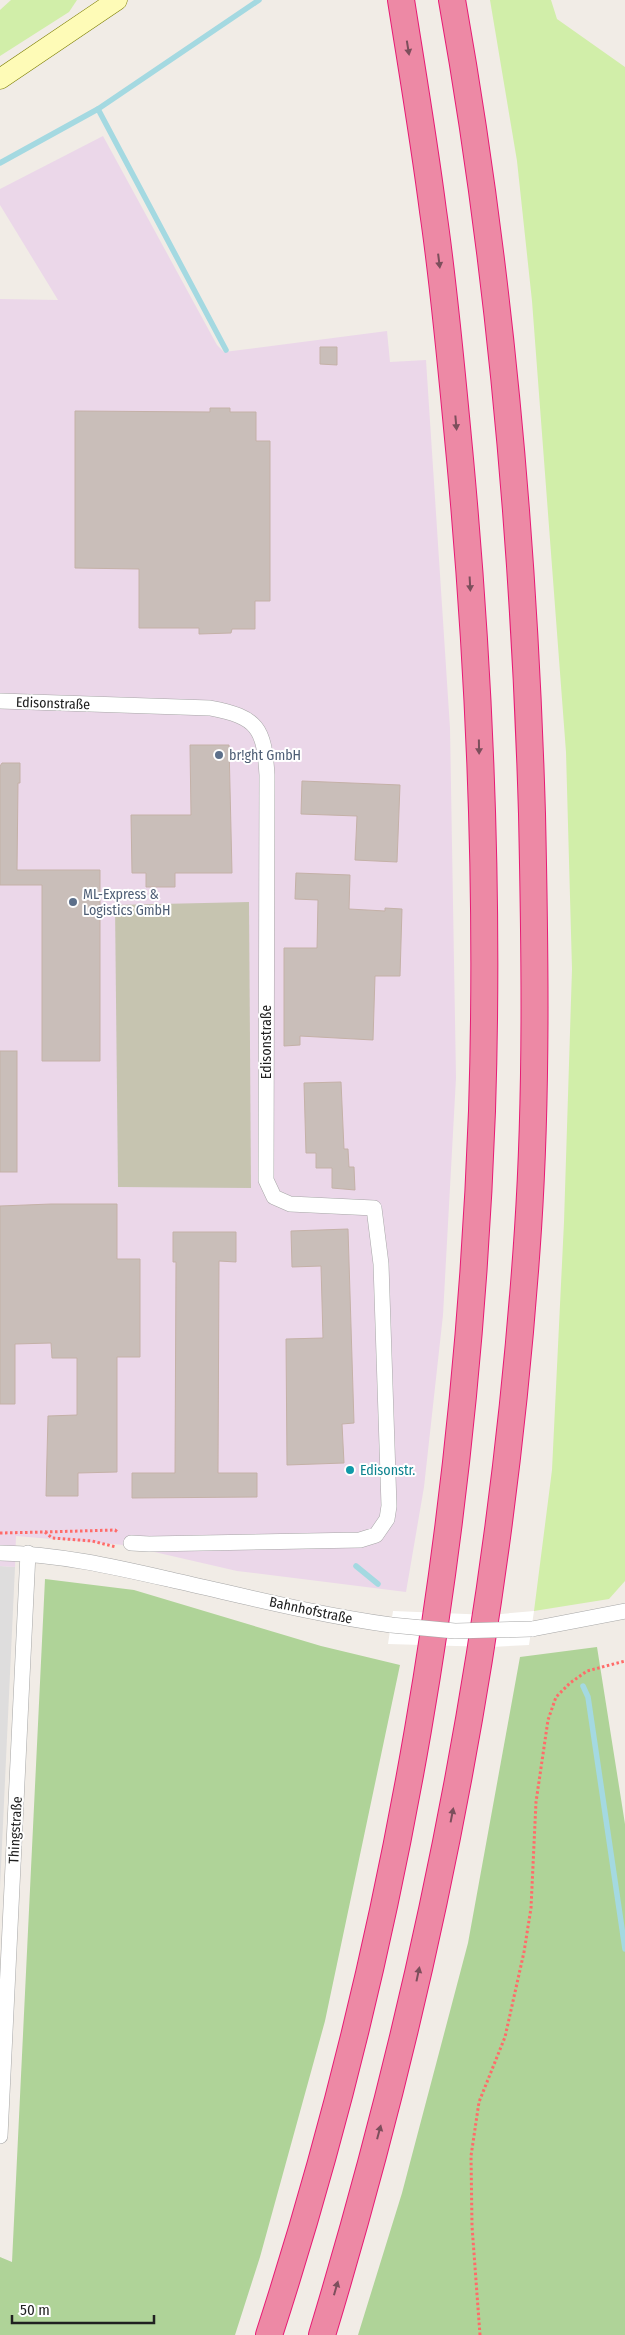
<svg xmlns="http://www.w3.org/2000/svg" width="625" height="2335" font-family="'Fira Sans Condensed',sans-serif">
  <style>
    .residential { fill: #dedddd }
    .industrial { fill: #ebd7e9 }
    .construction { fill: #c6c4b0 }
    .grass { fill: #d1eea9 }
    .forest { fill: #afd398 }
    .pier { fill: #fff }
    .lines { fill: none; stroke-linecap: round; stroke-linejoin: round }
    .stream { stroke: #a4d9e1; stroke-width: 5.5 }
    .building { fill: #c9beb9; stroke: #c4b1a7 }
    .minor-casing { stroke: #a7a7a7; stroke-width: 16 }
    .secondary-casing { stroke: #7c7e00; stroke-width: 21 }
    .motorway-casing { stroke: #e71b74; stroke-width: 28 }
    .path { stroke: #ff6b69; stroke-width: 3; stroke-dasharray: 2.5 2.5; stroke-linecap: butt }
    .minor { stroke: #fff; stroke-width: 15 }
    .secondary { stroke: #fefbb7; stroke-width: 20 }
    .motorway { stroke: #ed89a5; stroke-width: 26 }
    .minor-bridge-casing { stroke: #a7a7a7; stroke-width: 16; stroke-linecap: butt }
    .minor-bridge { stroke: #fff; stroke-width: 15 }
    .oneway { fill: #7c4f5c }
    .service-dot { fill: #5c6f8a; stroke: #fff; stroke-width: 2 }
    .culture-dot { fill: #0f9aa8; stroke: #fff; stroke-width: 2 }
    .labels { text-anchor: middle; stroke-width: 4; stroke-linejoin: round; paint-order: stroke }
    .street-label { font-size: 14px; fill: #202020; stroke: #fff }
    .service-label { font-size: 14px; fill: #4e5e75; stroke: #fff; text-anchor: start }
    .culture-label { font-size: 14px; fill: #0d838f; stroke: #fff; text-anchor: start }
  </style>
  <rect width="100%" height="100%" fill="#f1ece6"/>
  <polygon class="residential" points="0,1566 15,1567 0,1888"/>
  <polygon class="industrial" points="103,136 217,345 224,352 387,331 390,362 426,360 450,728 456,1078 443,1315 424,1487 406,1592 237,1571 124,1545 16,1536 15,1567 0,1566 0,299 58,300 0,205 0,189"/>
  <polygon class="construction" points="249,902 251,1188 118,1187 115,905"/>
  <g class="grass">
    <polygon points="11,0 77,0 69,12 0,56 0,10"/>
    <polygon points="490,0 551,0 557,19 625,67 625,1581 609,1599 534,1611 552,1470 564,1222 572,969 566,752 532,301 517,161"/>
  </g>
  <g class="forest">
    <polygon points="45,1579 134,1590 321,1646 400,1665 325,2021 260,2257 235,2335 0,2335 0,2257 12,2262"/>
    <polygon points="597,1647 625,1824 625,2335 358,2335 402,2193 468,1943 520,1657"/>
  </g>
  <polygon class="pier" points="393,1611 490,1615 534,1611 529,1645 491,1647 388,1644"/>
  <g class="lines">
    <g class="stream">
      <polyline points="98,109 259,0"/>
      <polyline points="0,163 98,109 226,350"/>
      <polyline points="356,1566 378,1584"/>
      <polyline points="583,1686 588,1697 625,1949"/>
    </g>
  </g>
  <g class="building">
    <polygon points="320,347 337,347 337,365 320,364"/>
    <polygon points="210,408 230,408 230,412 256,412 256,441 270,441 270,601 255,601 255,629 232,629 231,633 199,634 199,628 139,628 139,569 75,568 75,411 210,412"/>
    <polygon points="190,745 229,745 232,873 175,873 175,887 146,887 146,873 132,873 131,815 191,815"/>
    <polygon points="2,763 20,763 20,783 18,783 17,870 100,870 100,1061 42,1061 42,885 0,885 0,766"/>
    <polygon points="302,781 400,785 397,862 355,860 357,816 301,814"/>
    <polygon points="296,873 350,875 349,909 385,911 385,908 402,909 400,976 375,976 373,1040 300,1036 300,1045 284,1046 284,948 317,948 318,900 295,899"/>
    <rect x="0" y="1051" width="17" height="121"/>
    <polygon points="341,1082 344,1149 348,1149 349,1167 354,1167 355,1190 332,1188 332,1168 316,1168 316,1153 306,1153 304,1083"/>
    <polygon points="51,1204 117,1204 117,1259 140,1259 140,1357 117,1357 117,1472 78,1473 78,1496 46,1496 48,1416 77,1415 77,1358 52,1358 51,1343 15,1344 15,1404 0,1404 0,1206"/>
    <polygon points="348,1229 354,1423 342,1424 344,1463 287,1465 286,1339 323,1338 321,1266 292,1267 291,1231"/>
    <polygon points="173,1232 236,1232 236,1262 219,1261 218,1473 257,1473 257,1497 132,1498 132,1473 175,1473 176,1262 173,1262"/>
  </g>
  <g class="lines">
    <g class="minor-casing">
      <g id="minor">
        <path d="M 0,701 L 210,708 C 258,717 264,728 267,775 L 266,1180 L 274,1197 L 290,1204 L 374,1208 L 381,1264 L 389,1506 L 387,1519 L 376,1535 L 360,1540 L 149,1544 L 131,1543"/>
        <path d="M 0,1553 C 59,1554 115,1567 172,1580 C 244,1596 317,1615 391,1625"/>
        <polyline points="532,1629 625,1611"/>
        <polyline points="0,2136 28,1553"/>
      </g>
    </g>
    <g class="secondary-casing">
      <polyline id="secondary" points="0,79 117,0"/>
    </g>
    <g class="motorway-casing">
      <g id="motorway">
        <path d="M 269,2335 C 397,1941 467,1525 482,1111 C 489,894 480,675 460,459 C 452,376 445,293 433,211 C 424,141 412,70 401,0"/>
        <path d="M 322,2335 C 431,1975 503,1605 528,1229 C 537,1092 535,952 532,814 C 524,541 500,269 452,0"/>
      </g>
    </g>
    <g class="path">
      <polyline points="45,1532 115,1530 119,1533"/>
      <polyline points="0,1533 45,1532 52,1538 92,1541 116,1547"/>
      <polyline points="480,2335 472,2226 471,2156 479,2102 505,2037 524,1952 531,1908 536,1802 548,1720 556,1697 570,1683 587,1671 625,1661"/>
    </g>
    <use href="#minor" class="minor"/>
    <use href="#secondary" class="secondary"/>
    <use href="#motorway" class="motorway"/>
    <g class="minor-bridge-casing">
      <polyline id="minor-bridge" points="391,1625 455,1631 532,1629"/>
    </g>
    <use href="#minor-bridge" class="minor-bridge"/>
  </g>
  <defs><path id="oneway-solid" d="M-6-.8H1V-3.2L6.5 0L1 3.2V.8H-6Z" transform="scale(1.25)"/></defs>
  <g class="oneway">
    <use href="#oneway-solid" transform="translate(408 48) rotate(81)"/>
    <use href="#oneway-solid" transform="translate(439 261) rotate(83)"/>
    <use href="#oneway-solid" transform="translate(456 423) rotate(85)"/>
    <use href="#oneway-solid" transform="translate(470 584) rotate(87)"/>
    <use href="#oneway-solid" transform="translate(479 747) rotate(89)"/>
    <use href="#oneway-solid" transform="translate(452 1815) rotate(-79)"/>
    <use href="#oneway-solid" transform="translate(418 1974) rotate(-78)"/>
    <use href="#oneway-solid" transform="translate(379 2132) rotate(-75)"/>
    <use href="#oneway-solid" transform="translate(336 2288) rotate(-74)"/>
  </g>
  <g class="service-dot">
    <circle cx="219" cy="755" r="5"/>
    <circle cx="73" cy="902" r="5"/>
  </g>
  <circle class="culture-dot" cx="350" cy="1470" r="5"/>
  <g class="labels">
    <g class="street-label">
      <text transform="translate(53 703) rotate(2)" y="5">Edisonstraße</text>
      <text transform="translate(266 1042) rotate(-90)" y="5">Edisonstraße</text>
      <text transform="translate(311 1610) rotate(12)" y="5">Bahnhofstraße</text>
      <text transform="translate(15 1830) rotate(-87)" y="5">Thingstraße</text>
    </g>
    <g class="service-label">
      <text x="229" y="760">br!ght GmbH</text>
      <text x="83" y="899">ML-Express &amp;<tspan x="83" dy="16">Logistics GmbH</tspan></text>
    </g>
    <g class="culture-label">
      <text x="360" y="1475">Edisonstr.</text>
    </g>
  </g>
  <path d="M12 2315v8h142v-8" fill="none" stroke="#202020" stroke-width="2.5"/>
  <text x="20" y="2315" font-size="15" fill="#202020" stroke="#ffffff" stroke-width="4" paint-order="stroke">50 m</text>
</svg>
